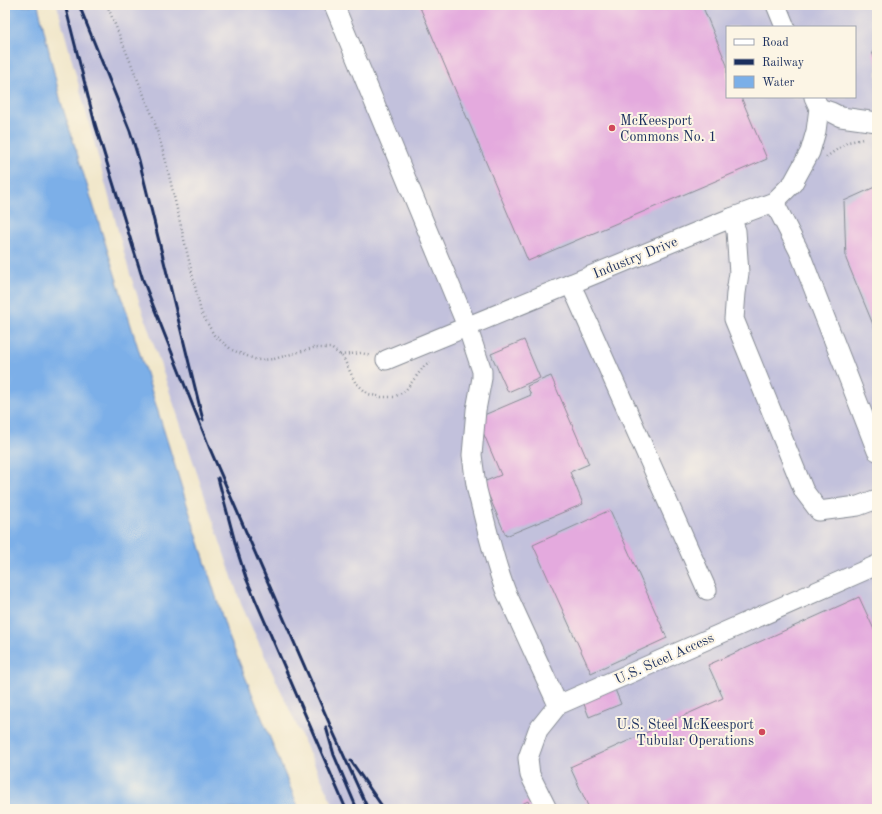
<svg xmlns="http://www.w3.org/2000/svg" width="882" height="814" font-family="'Old Standard TT',serif">
  <style>
    .industrial { fill: #c2c1dc; fill-rule: evenodd }
    .water { fill: #7bafe8; stroke: #4b6fa3 }
    .building { fill: #e4aade }
    .lines { fill: none; stroke-linecap: round; stroke-linejoin: round }
    .minor-casing { stroke: #868b94; stroke-width: 21 }
    .path { stroke: #868b94; stroke-width: 2.5; stroke-dasharray: 1 3; stroke-linecap: butt }
    .minor { stroke: #fff; stroke-width: 19 }
    .rail { stroke: #1b2f5e; stroke-width: 3 }
    .poi-dot { fill: #d1495b; stroke: #fcf5e5; stroke-width: 1.5 }
    .labels { text-anchor: middle; stroke-width: 4; stroke-linejoin: round; paint-order: stroke }
    .poi-label { font-size: 14px; fill: #1b2f5e; stroke: #fcf5e5; text-anchor: start }
    .street-label { font-size: 14px; fill: #1b2f5e; stroke: #fcf5e5 }
  </style>
  <rect width="100%" height="100%" fill="#fcf5e5"/>
  <filter id="ink" filterUnits="userSpaceOnUse"><feTurbulence type="fractalNoise" baseFrequency=".025" numOctaves="2"/><feDisplacementMap in="SourceGraphic" scale="8" xChannelSelector="R" yChannelSelector="G"/><feConvolveMatrix kernelMatrix="1 2 1 2 8 2 1 2 1" color-interpolation-filters="sRGB"/></filter>
  <filter id="wash" filterUnits="userSpaceOnUse"><feTurbulence type="fractalNoise" baseFrequency=".012" numOctaves="4" result="noise"/><feDisplacementMap in="SourceGraphic" scale="16" xChannelSelector="R" yChannelSelector="G"/><feGaussianBlur stdDeviation="0.9" result="paint"/><feColorMatrix in="noise" values="0 0 0 0 0 0 0 0 0 0 0 0 0 0 0 0 0 1.4 0 .05"/><feComposite in="paint" operator="in"/></filter>
  <g filter="url(#wash)">
    <rect width="100%" height="100%" fill="#f1e7cb"/>
    <path class="industrial" d="M 57,5 L 877,5 L 877,809 L 335,809 L 241,604 L 129,271 ZM 727,27 L 855,27 L 855,97 L 727,97 Z"/>
    <polygon class="water" points="5,5 38,5 61,102 227,632 299,809 5,809"/>
    <g id="blocks">
      <g class="building">
        <polygon points="419,5 702,5 727,65 727,97 741,97 767,159 528,261"/>
        <polygon points="877,50 877,65 872,52"/>
        <polygon points="877,186 877,334 846,259 844,201"/>
        <polygon points="524,340 540,378 508,392 491,354"/>
        <polygon points="551,376 589,464 570,472 583,504 506,536 483,482 501,475 477,418 531,395 527,386"/>
        <polygon points="610,510 667,638 591,673 533,545"/>
        <polygon points="859,597 877,636 877,809 581,809 588,806 570,767 723,698 708,665"/>
        <polygon points="614,687 621,704 589,717 582,699"/>
        <polygon points="528,801 531,809 524,809 522,804"/>
      </g>
    </g>
  </g>
  <g filter="url(#ink)">
    <use href="#blocks" fill-opacity="0" stroke="#868b94" stroke-width="1"/>
    <g class="lines">
      <g class="minor-casing">
        <g id="minor">
          <path d="M 334,5 L 467,326 L 482,371 L 482,378 L 476,410 L 472,455 L 475,478 L 477,490 C 486,524 493,559 506,592 L 558,705"/>
          <polyline points="776,5 785,27"/>
          <polyline points="819,108 831,112 841,117 877,122"/>
          <polyline points="774,202 799,251 877,451"/>
          <polyline points="731,218 736,231 739,273 736,293 734,319 804,491 819,511 858,506 877,499"/>
          <polyline points="570,284 577,298 707,590"/>
          <polyline points="386,360 731,218 774,202 793,183 810,152 816,131 819,108 814,97"/>
          <polyline points="547,809 530,775 528,758 538,730 558,705 877,565"/>
        </g>
      </g>
      <g class="path">
        <polyline points="107,5 153,117 165,158 201,312 214,335 232,350 257,360 274,359 313,348 331,348 343,357 355,382 368,394 381,397 394,397 405,391 425,365 430,362"/>
        <polyline points="826,157 848,142 863,139"/>
        <polyline points="340,355 361,353 370,355"/>
      </g>
      <use href="#minor" class="minor"/>
      <g class="rail">
        <polyline points="65,5 95,124 143,280 210,449 334,734 368,809"/>
        <polyline points="79,5 130,131 139,160 203,420"/>
        <polyline points="218,478 237,550 246,578 346,809"/>
        <polyline points="326,727 334,755 357,809"/>
        <polyline points="351,761 384,809"/>
      </g>
    </g>
  </g>
  <g class="poi-dot">
    <circle cx="612" cy="128" r="4"/>
    <circle cx="762" cy="732" r="4"/>
  </g>
  <g class="labels">
    <g class="poi-label">
      <text x="620" y="125">McKeesport<tspan x="620" dy="16">Commons No. 1</tspan></text>
      <text x="754" y="729" text-anchor="end">U.S. Steel McKeesport<tspan x="754" dy="16">Tubular Operations</tspan></text>
    </g>
    <g class="street-label">
      <text transform="translate(635 257) rotate(-22)" y="5">Industry Drive</text>
      <text transform="translate(664 658) rotate(-24)" y="5">U.S. Steel Access</text>
    </g>
  </g>
  <rect width="882" height="814" fill="none" stroke="#fcf5e5" stroke-width="20"/>
  <rect x="726" y="26" width="130" height="72" fill="#fcf5e5" stroke="#a2a6af"/>
  <rect x="734" y="39" width="20" height="6" fill="#ffffff" stroke="#a2a6af"/>
  <text x="762" y="46" font-size="12" fill="#1b2f5e">Road</text>
  <rect x="734" y="59" width="20" height="6" fill="#1b2f5e" stroke="#a2a6af"/>
  <text x="762" y="66" font-size="12" fill="#1b2f5e">Railway</text>
  <rect x="734" y="76" width="20" height="12" fill="#7bafe8" stroke="#a2a6af"/>
  <text x="762" y="86" font-size="12" fill="#1b2f5e">Water</text>
</svg>
